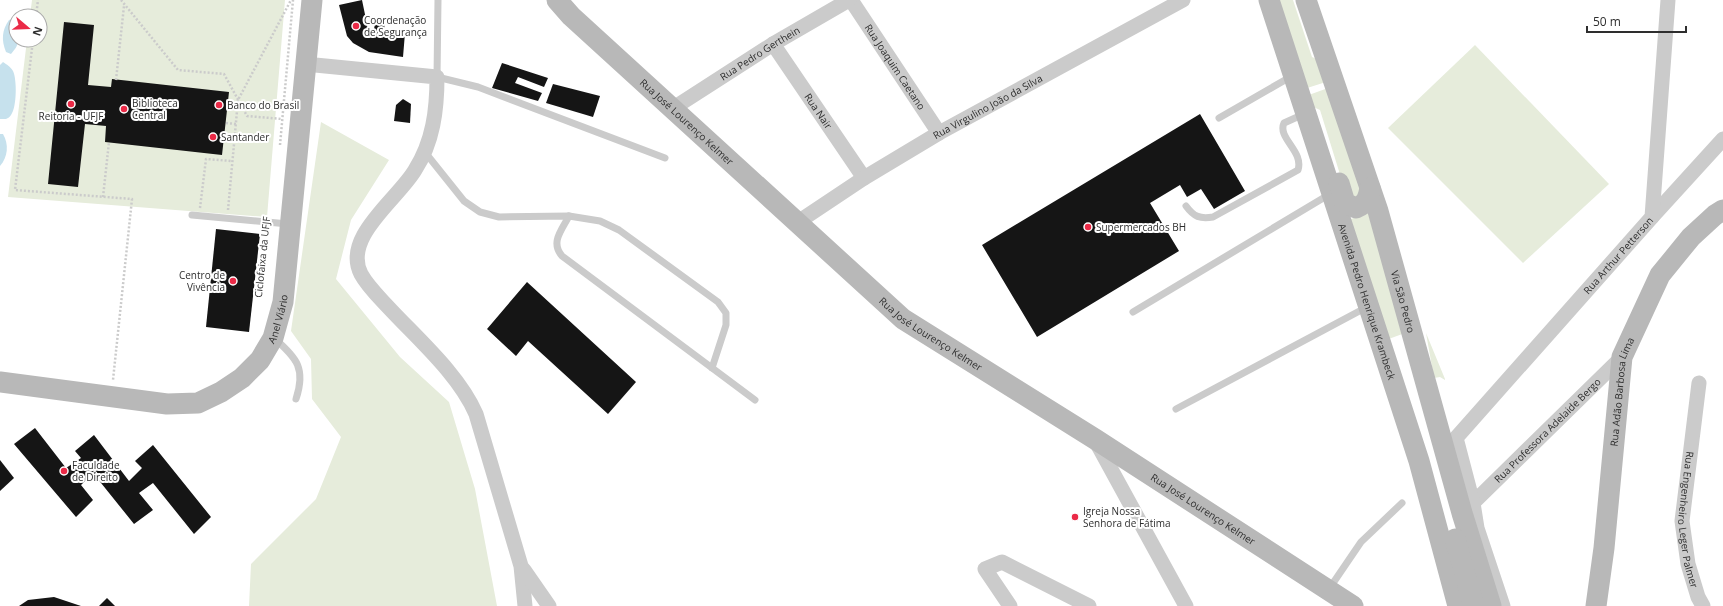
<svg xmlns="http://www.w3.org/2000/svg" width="1723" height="606" font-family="'Open Sans',sans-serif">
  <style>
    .green { fill: #e6ecdb }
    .water { fill: #c6e1ed }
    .building { fill: #151515 }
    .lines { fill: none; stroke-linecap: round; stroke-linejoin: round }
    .path { stroke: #cbcbcb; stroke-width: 2.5; stroke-dasharray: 2 2; stroke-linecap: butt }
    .lane { stroke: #cbcbcb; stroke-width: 7 }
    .street { stroke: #cbcbcb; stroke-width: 15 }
    .secondary { stroke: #b8b8b8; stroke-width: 21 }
    .poi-dot { fill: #eb2a47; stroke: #fff; stroke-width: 1.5 }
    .labels { text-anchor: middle; stroke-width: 4; stroke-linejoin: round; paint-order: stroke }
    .poi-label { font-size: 10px; fill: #2e2e2e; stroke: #fff; text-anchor: start }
    .street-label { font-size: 10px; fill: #2e2e2e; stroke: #fff }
  </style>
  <rect width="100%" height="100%" fill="#fff"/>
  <g class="green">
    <polygon points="32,0 285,0 267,217 8,197 27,40 40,40 40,16 30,16"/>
    <polygon points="1277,0 1293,0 1312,57 1319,60 1326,82 1304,89"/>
    <polygon points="1475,45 1609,184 1523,263 1388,128"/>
    <polygon points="1328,88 1361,191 1359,198 1347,197 1320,110 1309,105 1306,96"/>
    <polygon points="321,122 389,160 351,220 336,279 400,357 449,402 475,489 497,606 249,606 251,564 316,499 341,437 312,399 311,359 291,331"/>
    <polygon points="1368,213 1405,333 1386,340 1348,220"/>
    <polygon points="1426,333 1445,379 1445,380 1440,377 1434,378"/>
  </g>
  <g class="water">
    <path d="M 12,19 L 16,25 L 16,40 L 18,40 C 18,46 15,49 11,54 L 6,52 C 1,40 2,30 9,20 Z"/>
    <path d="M 3,62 C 7,65 10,66 13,71 C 17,79 17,107 11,115 C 10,117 8,118 6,119 L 0,119 L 0,65 Z"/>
    <path d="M 0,134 L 3,134 C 9,144 8,157 0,166 Z"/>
  </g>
  <g class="building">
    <polygon points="362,0 368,29 371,33 373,34 376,19 385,20 384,31 405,33 403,57 369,52 353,43 347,36 339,5"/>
    <polygon points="64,22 94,25 88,85 111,87 112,79 229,92 222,155 105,142 106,126 85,124 78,187 48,184"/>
    <polygon points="502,63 548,78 544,87 518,77 515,83 542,93 538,101 492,88"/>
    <polygon points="553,84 600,96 593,117 546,103"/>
    <polygon points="403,99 411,104 410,123 394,121 396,105"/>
    <polygon points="1200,114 1245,191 1214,209 1201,189 1187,197 1180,185 1150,203 1179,251 1037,337 982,245"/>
    <polygon points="216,229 260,234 249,332 206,327"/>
    <polygon points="527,282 636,382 608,414 528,341 516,356 487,329"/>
    <polygon points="35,428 66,468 81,458 75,451 94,435 129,481 142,468 135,461 153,445 211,517 194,534 153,483 139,493 153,510 134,524 93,473 81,485 93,500 76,517 14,444"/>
    <polygon points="0,460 14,478 0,491"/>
    <polygon points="54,597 81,606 19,606 28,600"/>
    <polygon points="107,598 115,606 99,606"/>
  </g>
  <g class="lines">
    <g class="path">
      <polyline points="121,0 178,70 224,74 247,116 282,119"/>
      <polyline points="36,16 38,0"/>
      <polyline points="33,40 15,190 132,199 113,380"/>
      <polyline points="116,80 124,6"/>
      <polyline points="226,123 236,124"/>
      <polyline points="280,145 293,0"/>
      <polyline points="103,197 109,142"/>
      <polyline points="200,208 206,159 232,161"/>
      <polyline points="228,210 238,100 291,0"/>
    </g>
    <g class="lane">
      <polyline points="438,0 437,77 478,87 665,158"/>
      <polyline points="1219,118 1292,76"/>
      <polyline points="424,151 464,201 480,212 499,217 569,216 600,221 619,230 718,302 726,313 726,325 712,368"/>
      <path d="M 1186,206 C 1194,217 1200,219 1213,217 L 1298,170 C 1304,151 1277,138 1284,123 L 1304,114"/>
      <polyline points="192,215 288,224"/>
      <path d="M 569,216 C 562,230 550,242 562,256 L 755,400"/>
      <polyline points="1133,312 1330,194"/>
      <path d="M 275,339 C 297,358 306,369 296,399"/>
      <polyline points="1176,409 1367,307"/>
      <polyline points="1329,589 1361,542 1402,503"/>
    </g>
    <g class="street">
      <path id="s1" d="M 851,0 L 939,133"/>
      <path id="s2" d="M 773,44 L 864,178"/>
      <path d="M 305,64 L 437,77 C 437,110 433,142 415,170 C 398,199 342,237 361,274 C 368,287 380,298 390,309 C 419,340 459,375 476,414 L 521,566 L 525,606"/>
      <path id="s3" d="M 672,109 L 773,44 L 849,0"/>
      <polyline points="1652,217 1723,139"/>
      <path id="s4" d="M 798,222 L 864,178 L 939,133 L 1183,0"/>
      <path id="s5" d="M 1699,383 L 1682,521 L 1688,564 L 1698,597 L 1703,606"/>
      <polyline points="1095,440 1186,606"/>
      <path id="s6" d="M 1473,503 L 1622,357"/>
      <polyline points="524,570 549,606"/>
      <polyline points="1010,606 985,569 1002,562 1089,606"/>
      <path id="s7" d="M 1503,606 L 1477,528 L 1473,503 L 1456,438 L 1652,217 L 1668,0"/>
    </g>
    <g class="secondary">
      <path id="s8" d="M 557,0 L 571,16 L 903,319 L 1095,439 L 1353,606"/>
      <path id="s9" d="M 1269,0 L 1419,461 L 1458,606"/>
      <path id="s10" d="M 1306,0 L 1378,211 L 1462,513 L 1491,606"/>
      <path d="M 1339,183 L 1345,203 L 1356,208 C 1366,204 1368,199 1370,188"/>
      <path id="s11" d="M 0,382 L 167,404 L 198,403 L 221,392 L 242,378 L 260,360 L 273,338 L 283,302 L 312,0"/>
      <polyline points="1455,539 1474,606"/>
      <path id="s12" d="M 1596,606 L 1604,548 L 1622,357 L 1660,275 L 1691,237 L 1715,215 L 1723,210"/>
    </g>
  </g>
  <g class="poi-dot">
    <circle cx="356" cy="26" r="4"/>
    <circle cx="71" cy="104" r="4"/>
    <circle cx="219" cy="105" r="4"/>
    <circle cx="124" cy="109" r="4"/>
    <circle cx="213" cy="137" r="4"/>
    <circle cx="1088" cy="227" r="4"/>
    <circle cx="233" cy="281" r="4"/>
    <circle cx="64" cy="471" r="4"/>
    <circle cx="1075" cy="517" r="4"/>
  </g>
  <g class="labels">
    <g class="poi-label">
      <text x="364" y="24">Coordenação<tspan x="364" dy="12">de Segurança</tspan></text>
      <text x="132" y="107">Biblioteca<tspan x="132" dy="12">Central</tspan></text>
      <text x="227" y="109">Banco do Brasil</text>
      <text x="71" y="120" text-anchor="middle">Reitoria - UFJF</text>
      <text x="221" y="141">Santander</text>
      <text x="1096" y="231">Supermercados BH</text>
      <text x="225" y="279" text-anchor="end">Centro de<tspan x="225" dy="12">Vivência</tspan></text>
      <text x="72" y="469">Faculdade<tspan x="72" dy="12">de Direito</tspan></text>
      <text x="1083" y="515">Igreja Nossa<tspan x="1083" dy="12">Senhora de Fátima</tspan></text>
    </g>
    <g class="street-label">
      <text dy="4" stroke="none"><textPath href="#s3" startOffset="104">Rua Pedro Gerthein</textPath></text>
      <text dy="4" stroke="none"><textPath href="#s1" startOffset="80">Rua Joaquim Caetano</textPath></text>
      <text dy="4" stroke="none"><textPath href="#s4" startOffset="222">Rua Virgulino João da Silva</textPath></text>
      <text dy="4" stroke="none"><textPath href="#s2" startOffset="81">Rua Nair</textPath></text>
      <text dy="4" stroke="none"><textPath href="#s8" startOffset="178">Rua José Lourenço Kelmer</textPath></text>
      <text dy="4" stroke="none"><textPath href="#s7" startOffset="419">Rua Arthur Petterson</textPath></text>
      <text transform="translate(262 257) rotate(-84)" y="4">Ciclofaixa da UFJF</text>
      <text dy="4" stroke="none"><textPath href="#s10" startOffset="317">Via São Pedro</textPath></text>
      <text dy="4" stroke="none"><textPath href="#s9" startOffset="317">Avenida Pedro Henrique Krambeck</textPath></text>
      <text dy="4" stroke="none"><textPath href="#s11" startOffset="321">Anel Viário</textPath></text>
      <text dy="4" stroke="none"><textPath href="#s8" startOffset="502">Rua José Lourenço Kelmer</textPath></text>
      <text dy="4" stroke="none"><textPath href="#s12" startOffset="216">Rua Adão Barbosa Lima</textPath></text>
      <text dy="4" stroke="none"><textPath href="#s6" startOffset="104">Rua Professora Adelaide Bergo</textPath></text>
      <text dy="4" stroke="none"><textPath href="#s8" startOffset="826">Rua José Lourenço Kelmer</textPath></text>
      <text dy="4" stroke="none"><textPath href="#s5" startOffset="138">Rua Engenheiro Leger Palmer</textPath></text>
    </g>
  </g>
  <g transform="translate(28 28) rotate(109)"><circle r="19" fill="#ffffff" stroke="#ababab"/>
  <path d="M0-3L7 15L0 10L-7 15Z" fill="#eb2a47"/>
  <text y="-6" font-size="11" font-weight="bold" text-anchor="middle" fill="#2e2e2e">N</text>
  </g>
  <path d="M1587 26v6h99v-6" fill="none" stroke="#2e2e2e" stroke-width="2"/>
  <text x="1593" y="26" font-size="12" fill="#2e2e2e" stroke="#ffffff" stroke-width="3" paint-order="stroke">50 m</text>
</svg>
